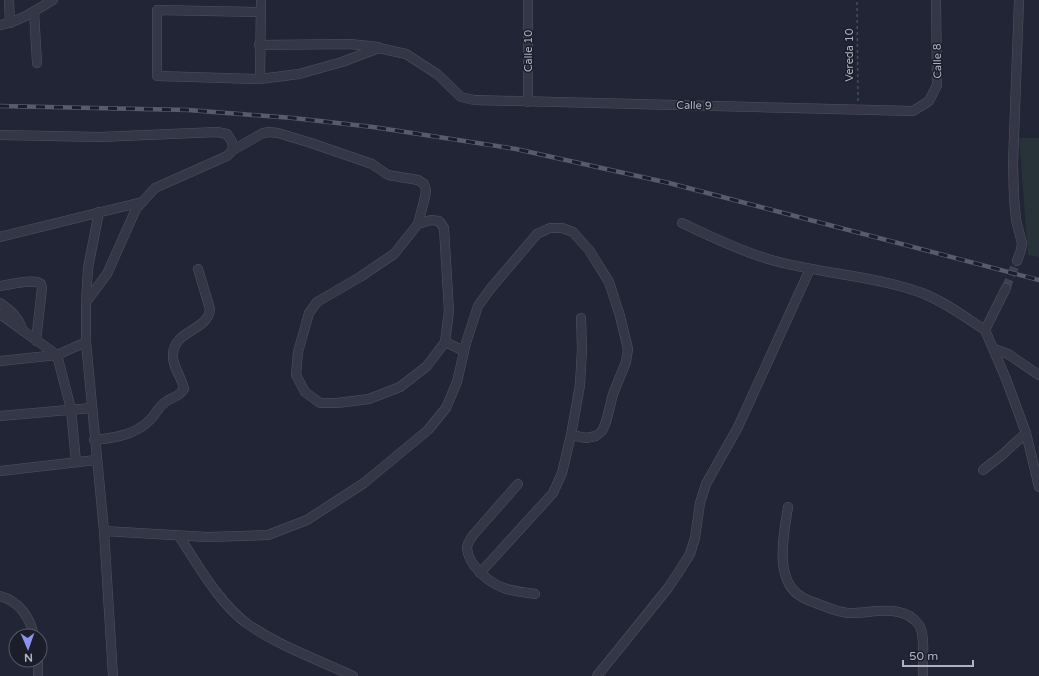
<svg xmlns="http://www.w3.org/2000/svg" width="1039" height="676" font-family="'Varela Round',sans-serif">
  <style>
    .green { fill: #273339 }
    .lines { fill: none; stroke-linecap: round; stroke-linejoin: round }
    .minor-tunnel { stroke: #3e4151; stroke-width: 9; stroke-dasharray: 9 4.5; stroke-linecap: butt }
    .minor-casing { stroke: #505260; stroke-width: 10 }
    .path { stroke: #444e56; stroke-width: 1.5; stroke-dasharray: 3 3; stroke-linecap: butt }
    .minor { stroke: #363746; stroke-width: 9 }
    .rail-casing { stroke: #585a6d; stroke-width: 4.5 }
    .rail { stroke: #1b1d2a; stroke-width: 3; stroke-dasharray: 9; stroke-linecap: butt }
    .labels { text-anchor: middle; stroke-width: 3; stroke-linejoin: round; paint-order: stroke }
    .street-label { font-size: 11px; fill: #b0b1c2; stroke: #1b1d2a }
  </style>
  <rect width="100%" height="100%" fill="#222535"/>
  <polygon class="green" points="1019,138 1039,138 1039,257 1028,255"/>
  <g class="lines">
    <polyline class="minor-tunnel" points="1006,288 1017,261"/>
    <g class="minor-casing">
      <g id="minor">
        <polyline points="9,0 10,23"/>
        <polyline points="528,0 528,102"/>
        <polyline points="34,11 37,63"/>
        <polyline points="260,12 157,10 157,76 260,79 299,74 342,62 379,48 406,54 437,74 461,97 474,100 913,111 929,101 937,85 936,0"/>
        <path d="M 0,25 C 19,22 36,10 53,0"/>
        <polyline points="259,45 350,44 378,47"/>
        <polyline points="260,79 261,0"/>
        <polyline points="0,135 100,137 217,132 227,134 232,142 233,150"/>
        <polygon points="431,220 439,221 444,228 449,311 445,342 427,366 400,387 369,399 337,403 320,403 305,392 296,375 298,352 309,313 317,302 360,277 394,254 418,224"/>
        <path d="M 682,223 C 710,236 738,250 768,259 C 819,274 873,275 922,293 C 945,302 965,317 985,330"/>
        <polyline points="0,237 142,202"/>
        <polyline points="1017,261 1021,250 1022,243 1016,220 1014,198 1013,164 1019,0"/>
        <path d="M 0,286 C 11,285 32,278 41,284 L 42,288 L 36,341"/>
        <polyline points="1006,288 985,330 1006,379 1026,433 1039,487"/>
        <polyline points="86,302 88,268 99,212"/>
        <path d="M 0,303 C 12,312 18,316 23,331"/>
        <polyline points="0,314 57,355 86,342"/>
        <polyline points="445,342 464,351"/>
        <polyline points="994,349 1008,354 1039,375"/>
        <polyline points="0,361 57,355 71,409 76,462"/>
        <polyline points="0,416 91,408"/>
        <path d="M 94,440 C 114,438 135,435 150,420 C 155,415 158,408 164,403 C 171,397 178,398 184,389 C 182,377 172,367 173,354 C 174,330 208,331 210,309 L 198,269"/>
        <polyline points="983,470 1002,455 1026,433"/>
        <polyline points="0,471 96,460"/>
        <path d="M 518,484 L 474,534 C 471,538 467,543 467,548 C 468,565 489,583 504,588 C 514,592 524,592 535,594"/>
        <path d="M 788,507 C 784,533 773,581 802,597 C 806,600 811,601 816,603 C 826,607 837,612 848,613 C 871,614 903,602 919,625 C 926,635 922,664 923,676"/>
        <polyline points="104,531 207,537 268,535 307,520 364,483 428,430 446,408 457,382 466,343 478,306 491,288 537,234 550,228 562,228 573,232 589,250 609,282 620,316 628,349 626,362 613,394 606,422 602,431 596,436 586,438 571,435"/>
        <path d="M 179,536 C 198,565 220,605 249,625 C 281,647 319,660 353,676"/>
        <polyline points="480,573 553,493 562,473 571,435 580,385 582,349 581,318"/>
        <path d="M 0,596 C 19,601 30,617 34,636"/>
        <polyline points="38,660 38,676"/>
        <polyline points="113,676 104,531 86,342 86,302 107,274 136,209 155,188 227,156 233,150 263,133 269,132 278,133 311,143 372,164 388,175 418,180 424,184 426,190 425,197 418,224"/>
        <polyline points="597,676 668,588 680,570 690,554 695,538 700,503 706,484 738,427 810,269"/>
      </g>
    </g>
    <polyline class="path" points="857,2 858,101"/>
    <use href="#minor" class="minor"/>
    <g class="rail-casing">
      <polyline id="rail" points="0,106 188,110 293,118 373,127 516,149 669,183 1039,280"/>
    </g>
    <use href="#rail" class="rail"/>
  </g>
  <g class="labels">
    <g class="street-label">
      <text transform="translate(528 51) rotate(-90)" y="4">Calle 10</text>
      <text transform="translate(849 55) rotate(-90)" y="4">Vereda 10</text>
      <text transform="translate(937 61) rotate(-91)" y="4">Calle 8</text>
      <text transform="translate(694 105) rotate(1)" y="4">Calle 9</text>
    </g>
  </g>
  <g transform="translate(28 648) rotate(178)"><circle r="19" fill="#1b1d2a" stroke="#575867"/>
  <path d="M0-3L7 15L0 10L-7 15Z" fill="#8c93ec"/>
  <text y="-6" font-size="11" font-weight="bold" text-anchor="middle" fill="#b0b1c2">N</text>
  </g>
  <path d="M903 660v6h70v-6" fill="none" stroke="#b0b1c2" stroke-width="2"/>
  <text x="909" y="660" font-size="12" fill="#b0b1c2" stroke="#1b1d2a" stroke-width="3" paint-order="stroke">50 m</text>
</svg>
